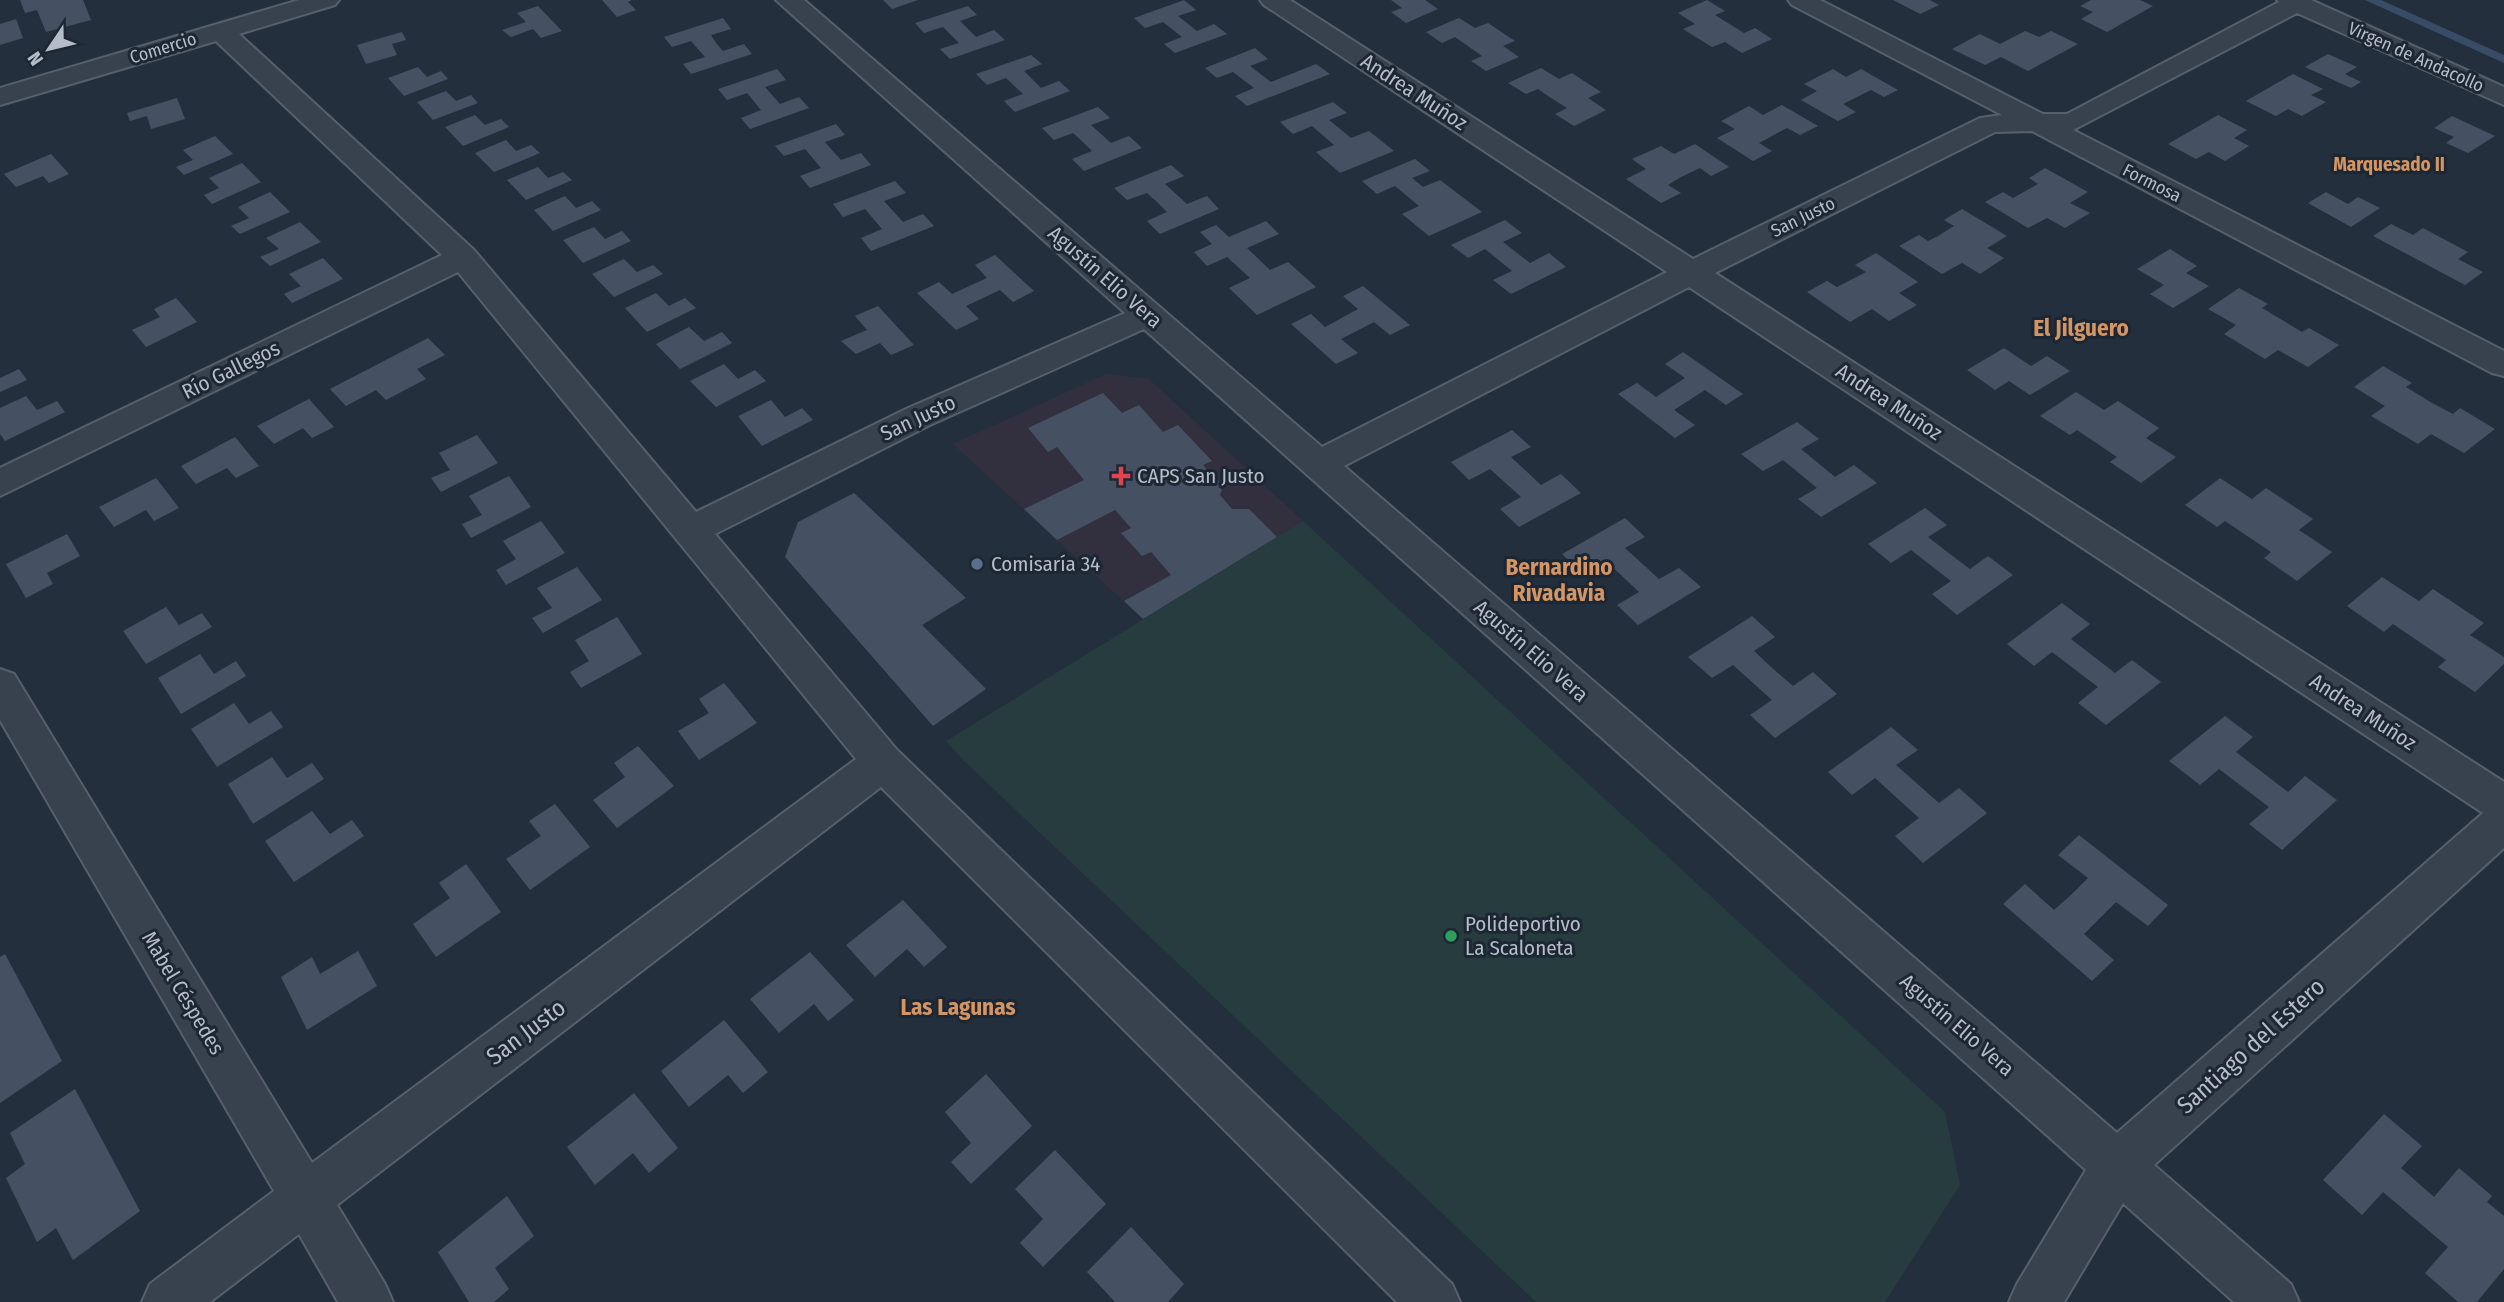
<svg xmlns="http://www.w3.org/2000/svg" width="2504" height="1302" font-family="'Fira Sans Condensed',sans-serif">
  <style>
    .medical { fill: #32303f }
    .green { fill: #263c3f }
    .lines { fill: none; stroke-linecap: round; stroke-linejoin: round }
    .stream { fill: #394c67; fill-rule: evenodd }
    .building { fill: #455162 }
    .minor-casing { stroke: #565f6c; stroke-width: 4 }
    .minor { fill: #38414e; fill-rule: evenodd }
    .health-dot { fill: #e0444e; stroke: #1d2633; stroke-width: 2.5 }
    .service-dot { fill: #5c6f8a; stroke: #1d2633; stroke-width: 2.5 }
    .leisure-dot { fill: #2e9e5b; stroke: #1d2633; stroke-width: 2.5 }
    .labels { text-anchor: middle; stroke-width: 6; stroke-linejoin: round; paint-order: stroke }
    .far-street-label { font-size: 18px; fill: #b4bcc9; stroke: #1d2633 }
    .far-neighbourhood-label { font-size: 19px; font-weight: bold; fill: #d59563; stroke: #1d2633 }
    .street-label { font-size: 21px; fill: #b4bcc9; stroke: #1d2633 }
    .poi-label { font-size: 21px; fill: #b4bcc9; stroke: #1d2633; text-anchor: start }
    .neighbourhood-label { font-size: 23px; font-weight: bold; fill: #d59563; stroke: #1d2633 }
    .near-street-label { font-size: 24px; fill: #b4bcc9; stroke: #1d2633 }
  </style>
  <rect width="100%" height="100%" fill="#242f3e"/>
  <polygon class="medical" points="1106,374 1149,379 1303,521 1143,619 953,444"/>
  <polygon class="green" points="1303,521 1945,1112 1960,1185 1885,1302 1536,1302 963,760 946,741"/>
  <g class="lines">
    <polygon class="stream" points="2365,0 2381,0 2504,55 2504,63"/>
  </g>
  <g class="building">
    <polygon points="20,0 83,0 91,20 46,32 37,10 25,13"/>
    <polygon points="602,0 632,0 628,2 636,10 617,17"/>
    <polygon points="883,0 918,0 892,9"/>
    <polygon points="1184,0 1196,10 1178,16 1197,31 1214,24 1227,34 1175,53 1164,44 1182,37 1163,22 1145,28 1134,18"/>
    <polygon points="1391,0 1425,0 1438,9 1406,23 1391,12 1402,8"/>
    <polygon points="1707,0 1725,11 1715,15 1744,33 1755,28 1772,39 1742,53 1725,42 1712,47 1683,29 1695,24 1678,13"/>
    <polygon points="1893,0 1930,0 1939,5 1920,14"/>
    <polygon points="2091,0 2140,0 2153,6 2107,32 2081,19 2093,12 2080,6"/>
    <polygon points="538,6 562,31 541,38 533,29 511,37 502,30 526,22 517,13"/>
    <polygon points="968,6 977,15 960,21 976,37 994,30 1005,40 950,59 940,49 959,43 943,27 924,33 915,23"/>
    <polygon points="723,18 731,29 711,35 716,43 723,51 744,44 752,54 691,74 683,64 705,57 691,41 672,47 664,37"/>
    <polygon points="1459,18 1475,28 1488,23 1515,41 1503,46 1519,57 1486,71 1471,61 1482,56 1455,37 1442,43 1426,32"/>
    <polygon points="16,19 23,38 0,45 0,24"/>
    <polygon points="2025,31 2039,37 2051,31 2078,44 2028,71 2001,57 1985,65 1952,49 1980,34 2000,44"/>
    <polygon points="402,32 406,40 392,44 397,55 366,64 357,45"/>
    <polygon points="1255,48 1268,59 1250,66 1271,82 1316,64 1330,74 1247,106 1235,96 1254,88 1233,72 1217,78 1205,68"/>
    <polygon points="2328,54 2357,67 2345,74 2361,82 2351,88 2305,67"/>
    <polygon points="1031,55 1042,64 1024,71 1041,88 1059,81 1070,91 1015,112 1004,101 1023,94 1006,78 987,85 976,74"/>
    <polygon points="418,67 427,77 441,71 448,79 404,96 388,78"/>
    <polygon points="1541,68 1559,79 1572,73 1587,83 1601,92 1588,98 1606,110 1574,126 1555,114 1567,108 1551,98 1538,89 1526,94 1508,83"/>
    <polygon points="777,69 786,80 765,87 780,104 799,97 809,108 750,129 741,118 761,110 747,93 727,100 718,89"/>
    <polygon points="1833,69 1846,77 1861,69 1898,90 1884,97 1871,90 1843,104 1856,112 1838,121 1801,100 1817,91 1804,84"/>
    <polygon points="2293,74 2323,89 2311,95 2326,102 2302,116 2288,109 2276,116 2246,101"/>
    <polygon points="446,91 456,101 471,95 478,103 433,120 417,102"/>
    <polygon points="177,98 185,119 151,129 147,116 130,121 127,113"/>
    <polygon points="1333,102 1347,113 1329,120 1351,138 1369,131 1394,151 1340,173 1316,152 1334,145 1312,126 1293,134 1280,122"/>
    <polygon points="1782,105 1818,126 1800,135 1787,128 1759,143 1772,151 1753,161 1717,138 1735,129 1721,121 1749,106 1763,115"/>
    <polygon points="1098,107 1110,118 1091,125 1111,143 1129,136 1142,148 1084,171 1072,159 1092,151 1083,142 1073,133 1054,140 1042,128"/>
    <polygon points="475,115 485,125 501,119 509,127 463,146 445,127"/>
    <polygon points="2218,115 2247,130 2234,138 2249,146 2225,161 2209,152 2196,159 2168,144"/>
    <polygon points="2452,116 2495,136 2468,153 2446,143 2454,137 2434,128"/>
    <polygon points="836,124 845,135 825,142 831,149 841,160 861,153 871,165 810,188 800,176 821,168 805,149 784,156 775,146"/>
    <polygon points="215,136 233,154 184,175 176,167 193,160 183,150"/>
    <polygon points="506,140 516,151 531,145 540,153 494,172 475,153"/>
    <polygon points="1695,144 1729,167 1711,176 1700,168 1681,177 1668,185 1681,193 1661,203 1626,179 1646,169 1632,159 1661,146 1674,154"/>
    <polygon points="51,154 69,174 49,183 43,176 16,187 4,174"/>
    <polygon points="1415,159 1430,171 1412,178 1423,187 1440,180 1482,212 1429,236 1402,214 1419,206 1395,186 1377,194 1362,181"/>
    <polygon points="242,163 261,182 212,204 204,195 219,188 209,178"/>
    <polygon points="1171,165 1184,176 1165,184 1187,204 1207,196 1219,209 1160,234 1147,221 1167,212 1157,202 1147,193 1127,200 1114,188"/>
    <polygon points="538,167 548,178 563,172 572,180 526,200 507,180"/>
    <polygon points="2045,168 2088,192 2070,203 2090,213 2065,228 2047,218 2028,228 1985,202 2003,192 2013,198 2038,184 2029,178"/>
    <polygon points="895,181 906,193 884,201 903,222 923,214 934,226 871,251 861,238 882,229 865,209 843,217 833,204"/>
    <polygon points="270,192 290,212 240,234 231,226 249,218 238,207"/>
    <polygon points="2326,192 2348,204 2358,197 2380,208 2351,227 2308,203"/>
    <polygon points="565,196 576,208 592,201 601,210 553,231 534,210"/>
    <polygon points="1962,209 2007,236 1987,248 2004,258 1980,274 1962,263 1942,274 1899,246 1919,235 1928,241 1938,236 1954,226 1944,220"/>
    <polygon points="1505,220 1522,233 1503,242 1530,263 1549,253 1566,267 1511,294 1493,280 1512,271 1485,249 1468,258 1451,245"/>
    <polygon points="1266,221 1279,234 1247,248 1270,270 1288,262 1316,287 1257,315 1229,288 1250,278 1227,257 1207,266 1194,252 1212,244 1200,232 1216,225 1229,237"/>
    <polygon points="300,222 321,242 270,266 260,257 279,249 266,238"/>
    <polygon points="2391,224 2413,235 2423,228 2468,252 2458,259 2483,272 2465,285 2373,236"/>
    <polygon points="594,227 605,239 622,231 631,241 583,263 563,240"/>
    <polygon points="2170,249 2197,266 2186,273 2209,286 2173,308 2150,294 2164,285 2137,269"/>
    <polygon points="1876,253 1918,282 1899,293 1917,305 1889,321 1872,309 1850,322 1807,292 1827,281 1837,287 1866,272 1855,265"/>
    <polygon points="995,255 1034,291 1013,302 1000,290 966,306 979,319 956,330 917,293 939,282 952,294 987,278 975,265"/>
    <polygon points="323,258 343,279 292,303 284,294 301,286 289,274"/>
    <polygon points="624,259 637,272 653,265 663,274 614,297 592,274"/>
    <polygon points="1363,286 1410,325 1390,335 1374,322 1341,339 1358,353 1336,364 1291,324 1311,314 1325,327 1358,309 1343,296"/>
    <polygon points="2239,288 2268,304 2262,308 2302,332 2309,328 2339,345 2308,367 2278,350 2265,359 2224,334 2236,325 2208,309"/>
    <polygon points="656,293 669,306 685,298 696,308 647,332 625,308"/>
    <polygon points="176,298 197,322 146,347 132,330 160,317 154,309"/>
    <polygon points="878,306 914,345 891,355 880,343 856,354 841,341 867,330 855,316"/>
    <polygon points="689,327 704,341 722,332 732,343 680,369 656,344"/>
    <polygon points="428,338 445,355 417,369 426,379 386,400 376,390 346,406 330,389"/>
    <polygon points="2004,348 2031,366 2047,356 2070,371 2030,395 2009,381 1995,390 1967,370"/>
    <polygon points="1683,352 1743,394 1726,405 1705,390 1674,410 1695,425 1675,438 1618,394 1637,383 1656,397 1685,378 1665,364"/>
    <polygon points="724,364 738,379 755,370 766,381 716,407 690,381"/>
    <polygon points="2383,366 2412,383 2406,387 2432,403 2453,414 2460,408 2495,429 2464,453 2431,434 2418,444 2371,416 2385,406 2354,387"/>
    <polygon points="19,369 27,380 0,392 0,378"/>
    <polygon points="2076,392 2104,410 2118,401 2159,428 2146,438 2176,457 2141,483 2110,462 2117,457 2077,430 2070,435 2040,416"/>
    <polygon points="1103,393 1122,413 1139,405 1163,432 1178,425 1212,461 1203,465 1223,486 1220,495 1232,509 1249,509 1277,537 1143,619 1124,601 1171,575 1151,552 1142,556 1121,533 1131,528 1115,510 1057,540 1024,509 1084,480 1057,447 1048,452 1028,428"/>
    <polygon points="26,396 37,410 57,401 65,412 5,441 0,434 0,408"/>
    <polygon points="309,399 334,427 312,438 303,428 274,444 257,426"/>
    <polygon points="771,400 785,417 802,408 813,420 762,446 738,416"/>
    <polygon points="1797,422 1819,439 1801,449 1835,477 1854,465 1877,483 1821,517 1798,499 1817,488 1783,460 1763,471 1741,454"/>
    <polygon points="1512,430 1531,447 1511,457 1525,470 1541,485 1561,474 1581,493 1519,527 1500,509 1521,497 1490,469 1469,480 1451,462"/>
    <polygon points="477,435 498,463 441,492 431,478 450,470 439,453"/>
    <polygon points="235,437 259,466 236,478 227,468 196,484 181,466"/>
    <polygon points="509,476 531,507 471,538 462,524 482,515 469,496"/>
    <polygon points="156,478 179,508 154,521 146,510 114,527 99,507"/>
    <polygon points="2220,478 2252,499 2266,488 2313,519 2299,530 2332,552 2297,581 2264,558 2271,552 2225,521 2217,527 2185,505"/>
    <polygon points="854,493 966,598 922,625 986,689 933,726 785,557 798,522"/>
    <polygon points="1925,508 1947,525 1928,537 1946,551 1970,569 1988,556 2013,575 1957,615 1932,594 1951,581 1911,550 1891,563 1868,544"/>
    <polygon points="1625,518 1645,537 1625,548 1659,579 1679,568 1701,587 1638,625 1617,605 1639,592 1605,560 1582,573 1562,554"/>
    <polygon points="541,521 565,553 506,585 496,570 516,559 503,541"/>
    <polygon points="67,534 80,556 47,573 53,584 26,598 6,564"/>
    <polygon points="577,567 602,600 543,633 532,618 552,608 537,588"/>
    <polygon points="2382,577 2419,601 2433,589 2484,623 2470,635 2504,657 2504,664 2475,692 2438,667 2446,660 2393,624 2384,632 2347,606"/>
    <polygon points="2062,603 2090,624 2071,639 2115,673 2132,660 2161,682 2106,725 2078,703 2098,687 2052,652 2034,666 2007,644"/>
    <polygon points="166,607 179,625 202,613 212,627 146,664 123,631"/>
    <polygon points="1752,616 1775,637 1754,651 1771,667 1793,686 1813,672 1837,694 1775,738 1750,715 1772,700 1733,665 1712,678 1688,657"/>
    <polygon points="617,617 642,654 581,688 570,672 589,661 575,640"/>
    <polygon points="200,654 214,674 236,661 246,676 181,714 158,678"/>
    <polygon points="724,683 757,723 699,760 678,731 709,713 699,699"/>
    <polygon points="234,703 249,724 271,711 283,727 217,767 191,729"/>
    <polygon points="2225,716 2253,737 2236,752 2288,792 2305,776 2337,800 2282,850 2249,824 2269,807 2219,769 2200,785 2169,761"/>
    <polygon points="1891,727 1918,750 1896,765 1939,803 1959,788 1987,813 1923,863 1895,836 1919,818 1875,778 1852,795 1828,772"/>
    <polygon points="638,746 674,786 617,828 593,800 625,777 614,763"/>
    <polygon points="272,757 287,778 312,763 324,779 253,824 228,784"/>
    <polygon points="555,804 590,847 530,890 506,859 541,836 529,821"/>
    <polygon points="312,811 330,834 352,820 364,836 294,882 265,841"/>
    <polygon points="2079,835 2168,905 2148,926 2116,902 2084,934 2114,960 2092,981 2003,904 2025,884 2054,910 2072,894 2088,878 2058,855"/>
    <polygon points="466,864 501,912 436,957 413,924 450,898 439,883"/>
    <polygon points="903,900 947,947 924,967 907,949 875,977 846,945"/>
    <polygon points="358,951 377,986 307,1030 281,977 312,957 320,974"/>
    <polygon points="810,952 854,1000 828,1021 814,1004 779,1033 750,999"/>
    <polygon points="5,954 62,1061 0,1103 0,957"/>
    <polygon points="724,1020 768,1072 743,1093 728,1075 689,1107 661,1071"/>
    <polygon points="986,1074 1032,1126 971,1184 951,1162 971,1143 945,1112"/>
    <polygon points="75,1089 140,1211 73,1260 56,1228 37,1242 6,1178 25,1164 10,1133"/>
    <polygon points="634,1093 678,1148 649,1173 633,1153 595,1185 567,1147"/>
    <polygon points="2384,1114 2422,1146 2401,1168 2434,1197 2459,1168 2492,1196 2487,1202 2504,1216 2504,1269 2477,1302 2458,1302 2425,1273 2448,1247 2383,1192 2362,1215 2323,1180"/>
    <polygon points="1055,1150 1106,1204 1043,1267 1020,1243 1043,1219 1015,1189"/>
    <polygon points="507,1196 534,1236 495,1268 509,1289 494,1302 469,1302 438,1252"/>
    <polygon points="1131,1227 1184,1284 1168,1302 1115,1302 1087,1272"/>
  </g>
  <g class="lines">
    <g class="minor-casing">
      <path id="minor" d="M 299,0 L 339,0 L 335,5 L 239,34 L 474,250 L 696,512 L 906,409 L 1125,313 L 776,0 L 804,0 L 1322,447 L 1667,272 L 1264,5 L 1260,0 L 1290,0 L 1693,259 L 1980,118 L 2002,115 L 1792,5 L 1788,0 L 1820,0 L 2043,114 L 2067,114 L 2279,2 L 2277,0 L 2311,0 L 2504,87 L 2504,105 L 2297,13 L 2073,130 L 2504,351 L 2504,376 L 2492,373 L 2032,131 L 1995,132 L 1715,273 L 2504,782 L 2504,848 L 2154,1165 L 2291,1284 L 2299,1302 L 2234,1302 L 2123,1203 L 2064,1302 L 2009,1302 L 2017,1284 L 2086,1170 L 1144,329 L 930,425 L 715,534 L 897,750 L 1452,1284 L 1460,1302 L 1397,1302 L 881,787 L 337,1205 L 385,1284 L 393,1302 L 338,1302 L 299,1234 L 210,1302 L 142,1302 L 150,1284 L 274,1191 L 0,720 L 0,669 L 14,674 L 312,1163 L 856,759 L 458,272 L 0,496 L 0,468 L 442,255 L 216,41 L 0,105 L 0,88 ZM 1689,287 L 2483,813 L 2117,1133 L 1344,466 Z"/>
    </g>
    <use href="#minor" class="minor"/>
  </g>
  <path class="health-dot" d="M1117.5 465.5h7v7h7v7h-7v7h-7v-7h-7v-7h7z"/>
  <circle class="service-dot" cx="977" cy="564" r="7"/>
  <circle class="leisure-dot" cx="1451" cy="936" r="7"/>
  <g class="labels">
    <g class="far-street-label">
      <text transform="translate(163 48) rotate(-17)" y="6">Comercio</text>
      <text transform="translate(2416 57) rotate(24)" y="6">Virgen de Andacollo</text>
      <text transform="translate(2152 183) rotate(27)" y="6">Formosa</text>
      <text transform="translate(1803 217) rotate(-26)" y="6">San Justo</text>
    </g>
    <g class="far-neighbourhood-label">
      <text x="2389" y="171">Marquesado II</text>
    </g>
    <g class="street-label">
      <text transform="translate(1414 92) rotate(33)" y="7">Andrea Muñoz</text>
      <text transform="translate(1105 277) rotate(41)" y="7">Agustín Elio Vera</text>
      <text transform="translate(231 370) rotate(-26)" y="7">Río Gallegos</text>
      <text transform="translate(1889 402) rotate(33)" y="7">Andrea Muñoz</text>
      <text transform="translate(918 418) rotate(-25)" y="7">San Justo</text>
      <text transform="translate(1531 651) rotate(41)" y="7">Agustín Elio Vera</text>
      <text transform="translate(2363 712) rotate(33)" y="7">Andrea Muñoz</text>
      <text transform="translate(183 993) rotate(59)" y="7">Mabel Céspedes</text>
      <text transform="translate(1957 1025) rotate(41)" y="7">Agustín Elio Vera</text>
    </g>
    <g class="poi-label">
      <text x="1137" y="483">CAPS San Justo</text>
      <text x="991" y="571">Comisaría 34</text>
      <text x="1465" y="931">Polideportivo<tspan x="1465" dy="24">La Scaloneta</tspan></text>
    </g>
    <g class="neighbourhood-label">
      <text x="2081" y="336">El Jilguero</text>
      <text x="1559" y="575">Bernardino<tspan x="1559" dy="26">Rivadavia</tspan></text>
      <text x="958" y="1015">Las Lagunas</text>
    </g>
    <g class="near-street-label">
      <text transform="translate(526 1032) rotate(-37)" y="8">San Justo</text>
      <text transform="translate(2251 1046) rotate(-42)" y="8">Santiago del Estero</text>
    </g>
  </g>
  <g transform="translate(49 49) rotate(235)" stroke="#1d2633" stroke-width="5" paint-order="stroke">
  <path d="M0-5L12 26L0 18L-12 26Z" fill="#b4bcc9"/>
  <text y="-10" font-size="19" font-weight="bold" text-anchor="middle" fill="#b4bcc9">N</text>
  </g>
</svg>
